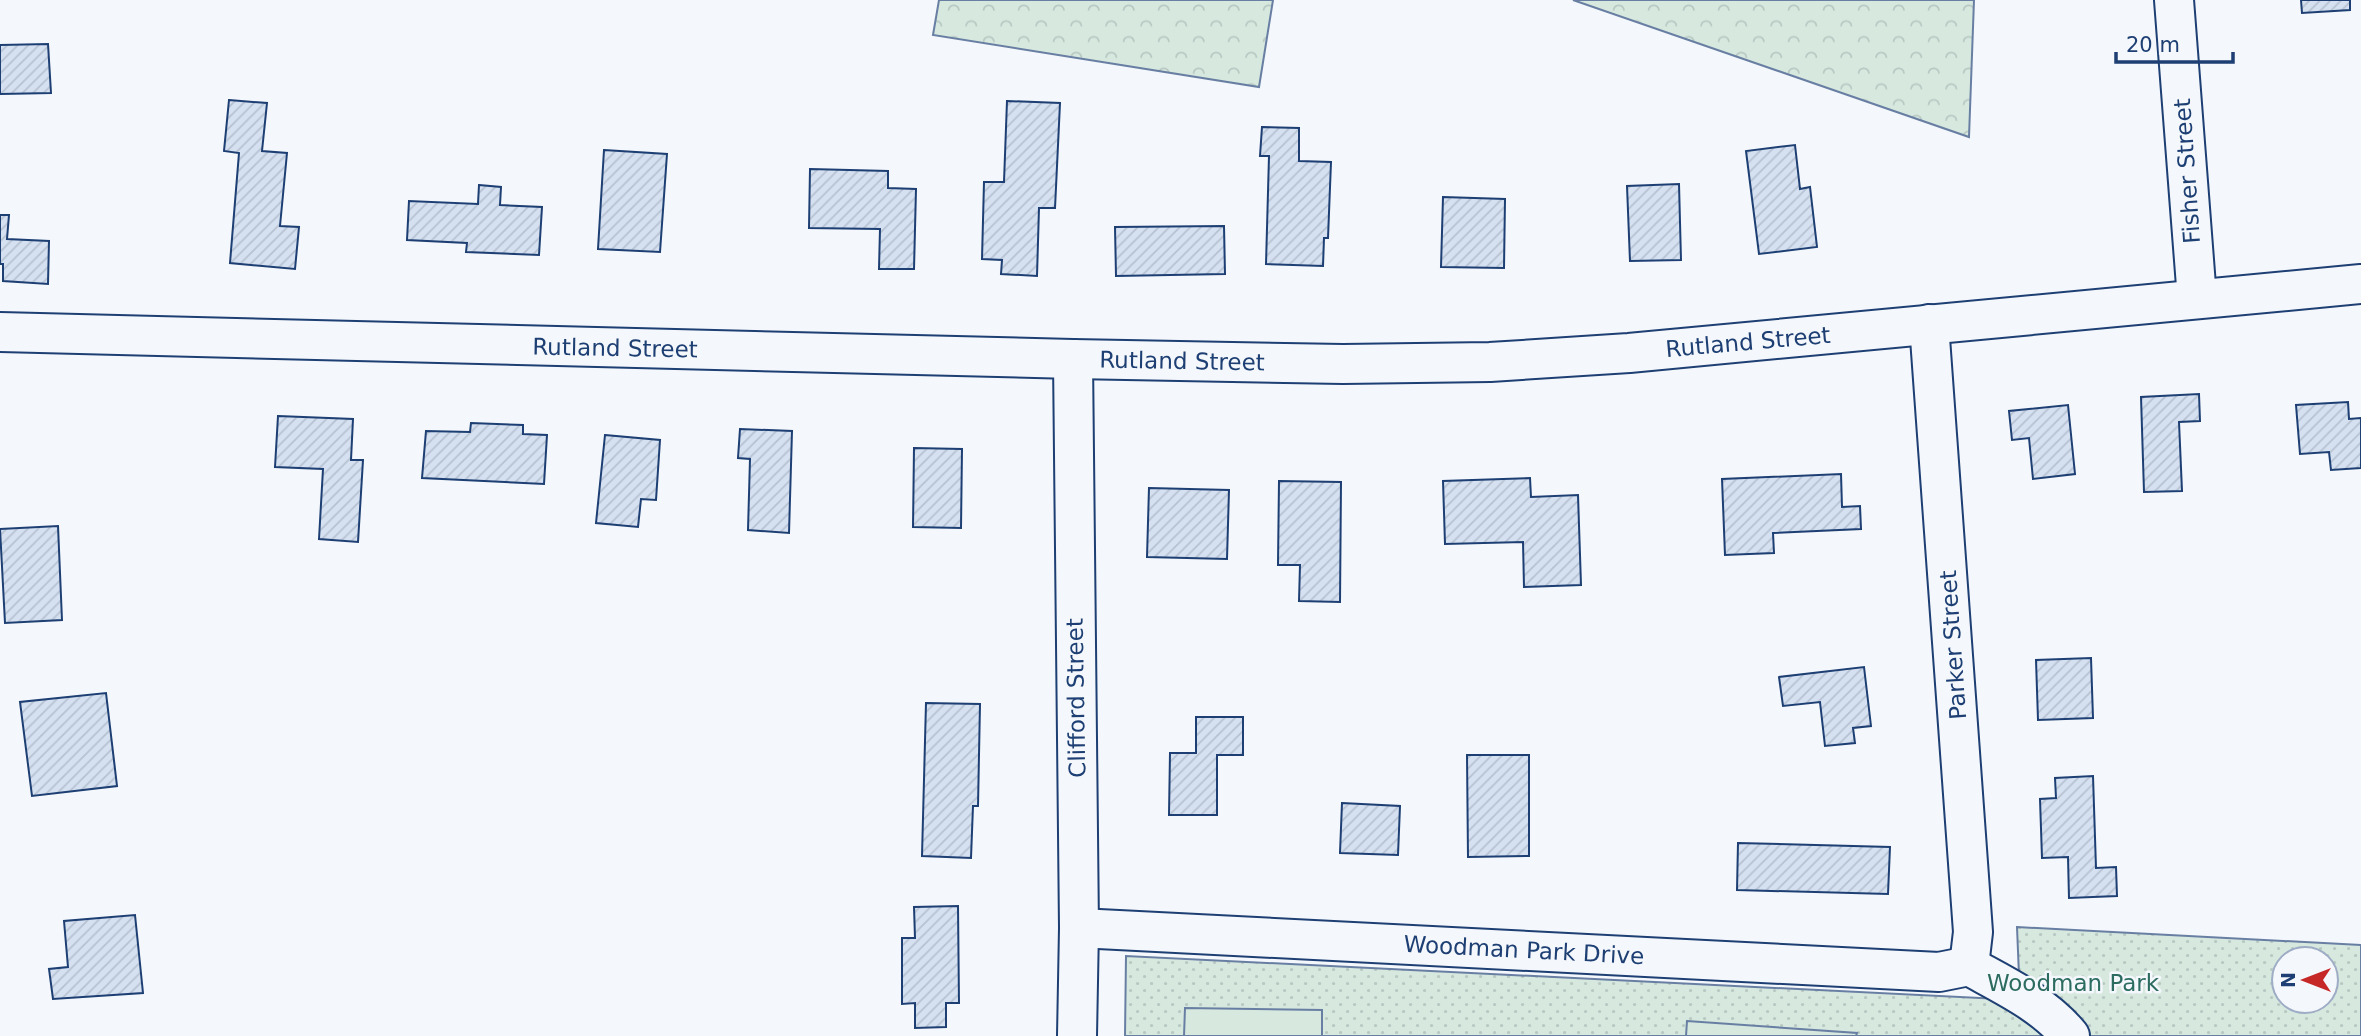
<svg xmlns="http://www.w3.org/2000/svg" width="2361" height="1036" font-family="'DejaVu Sans',sans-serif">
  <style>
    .forest { fill: url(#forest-crowns); stroke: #687fa3; stroke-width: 2 }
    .park { fill: url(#park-dots); stroke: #687fa3; stroke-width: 2; fill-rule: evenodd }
    .pitch { fill: #d7e8df; stroke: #687fa3; stroke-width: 2 }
    .building { fill: url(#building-hatch); stroke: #1d3f73; stroke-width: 2 }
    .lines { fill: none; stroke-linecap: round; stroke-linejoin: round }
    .minor-casing { stroke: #1d3f73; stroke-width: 42 }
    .minor { stroke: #f4f7fb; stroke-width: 38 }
    .labels { text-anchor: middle; stroke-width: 5; stroke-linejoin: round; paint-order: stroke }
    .street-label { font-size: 23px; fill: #1d3f73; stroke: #f4f7fb }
    .park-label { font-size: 23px; fill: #2c6c60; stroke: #f4f7fb }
  </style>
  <defs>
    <pattern id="forest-crowns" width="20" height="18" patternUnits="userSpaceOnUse" patternTransform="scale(1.75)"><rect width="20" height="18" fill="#d7e8df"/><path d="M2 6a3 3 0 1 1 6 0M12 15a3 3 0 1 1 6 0" fill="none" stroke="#b8c8c3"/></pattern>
    <pattern id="park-dots" width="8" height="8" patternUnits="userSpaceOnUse" patternTransform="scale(1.75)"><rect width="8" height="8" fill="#d7e8df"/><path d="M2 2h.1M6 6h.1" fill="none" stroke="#b8c8c3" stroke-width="1.8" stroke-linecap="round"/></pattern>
    <pattern id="building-hatch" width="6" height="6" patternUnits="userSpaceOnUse" patternTransform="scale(1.75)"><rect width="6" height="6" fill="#d5e0f0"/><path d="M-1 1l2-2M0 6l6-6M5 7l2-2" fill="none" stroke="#b6c1d1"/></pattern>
  </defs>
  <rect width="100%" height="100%" fill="#f4f7fb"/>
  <g class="forest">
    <polygon points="939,0 1273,0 1259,87 933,35"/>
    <polygon points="1573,0 1974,0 1969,137"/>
  </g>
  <path class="park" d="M 2017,927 L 2361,945 L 2361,1036 L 1125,1036 L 1126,956 L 2020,1000 ZM 2284,959 L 2326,959 L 2326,1001 L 2284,1001 Z"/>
  <g class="pitch">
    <polygon points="1185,1008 1322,1010 1322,1036 1184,1036"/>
    <polygon points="1687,1021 1857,1033 1856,1036 1686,1036"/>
  </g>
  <g class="building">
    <polygon points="2301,0 2350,0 2350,10 2302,13"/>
    <polygon points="48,44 51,93 0,94 0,45"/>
    <polygon points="229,100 267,103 262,151 287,153 280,226 299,227 295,269 230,263 239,153 224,151"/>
    <polygon points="1007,101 1060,103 1055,208 1039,208 1037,276 1001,274 1002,260 982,259 984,182 1004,182"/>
    <polygon points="1262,127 1299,128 1299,161 1331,162 1328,238 1324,238 1323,266 1266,264 1269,156 1260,156"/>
    <polygon points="1795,145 1800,189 1810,187 1817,247 1759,254 1746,151"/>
    <polygon points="604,150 667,154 660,252 598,249"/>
    <polygon points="810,169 888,171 888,188 916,189 914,269 879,269 880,229 809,228"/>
    <polygon points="1679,184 1681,260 1630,261 1627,186"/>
    <polygon points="479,185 501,187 500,205 542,207 539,255 466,252 467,243 407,240 409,201 478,204"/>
    <polygon points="1443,197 1505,199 1504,268 1441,267"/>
    <polygon points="0,215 9,215 7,239 49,241 48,284 3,281 3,264 0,264"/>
    <polygon points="1224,226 1225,274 1116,276 1115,227"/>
    <polygon points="2199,394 2200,421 2179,422 2182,491 2144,492 2141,397"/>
    <polygon points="2348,402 2349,419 2361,418 2361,468 2331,470 2329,452 2300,454 2296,405"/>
    <polygon points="2068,405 2075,474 2033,479 2029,438 2012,440 2009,411"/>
    <polygon points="278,416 353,419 351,460 363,460 358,542 319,539 323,469 275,467"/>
    <polygon points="471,423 523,425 523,434 547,435 544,484 422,478 426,431 470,432"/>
    <polygon points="740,429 792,431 789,533 748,530 750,459 738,458"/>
    <polygon points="605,435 660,440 656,500 641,499 638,527 596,523"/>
    <polygon points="914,448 962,449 961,528 913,527"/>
    <polygon points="1841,474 1842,507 1860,506 1861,529 1773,533 1774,553 1725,555 1722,479"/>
    <polygon points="1530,478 1531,497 1578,495 1581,585 1524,587 1523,542 1445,544 1443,481"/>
    <polygon points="1279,481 1341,482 1340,602 1299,601 1300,565 1278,565"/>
    <polygon points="1149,488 1229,490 1227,559 1147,557"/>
    <polygon points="58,526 62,620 5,623 0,529"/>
    <polygon points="2091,658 2093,718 2038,720 2036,660"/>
    <polygon points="1864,667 1871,726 1853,728 1855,743 1825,746 1820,702 1783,706 1779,677"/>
    <polygon points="106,693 117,786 32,796 20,702"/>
    <polygon points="926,703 980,704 978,806 973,806 971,858 922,856"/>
    <polygon points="1196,717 1243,717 1243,755 1217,755 1217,815 1169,815 1170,753 1196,753"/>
    <polygon points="1467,755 1529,755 1529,856 1468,857"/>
    <polygon points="2093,776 2096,868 2116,867 2117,896 2069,898 2068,857 2042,858 2040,799 2056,798 2055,778"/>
    <polygon points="1342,803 1400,806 1398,855 1340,853"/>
    <polygon points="1738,843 1890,847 1888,894 1737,890"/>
    <polygon points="958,906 959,1003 946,1003 946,1027 915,1028 915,1003 902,1004 902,938 915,938 914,907"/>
    <polygon points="135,915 143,993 53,999 49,969 68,967 64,921"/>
  </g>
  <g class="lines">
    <g class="minor-casing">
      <g id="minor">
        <polyline points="2174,0 2197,299"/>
        <polyline points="1929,324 1973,932 1969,966"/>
        <polyline points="0,332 1073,359 1343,364 1490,362 1629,353 2361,284"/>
        <polyline points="1073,359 1079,928 1077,1036"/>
        <polyline points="1079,928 1939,972 1969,966"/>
        <path d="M 1969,966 C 2005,986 2044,1004 2070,1036"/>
      </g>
    </g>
    <use href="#minor" class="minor"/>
  </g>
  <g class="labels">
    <g class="street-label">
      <text transform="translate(2187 171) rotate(-94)" y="8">Fisher Street</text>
      <text transform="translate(1748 342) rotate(-5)" y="8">Rutland Street</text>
      <text transform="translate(615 348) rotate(1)" y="8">Rutland Street</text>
      <text transform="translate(1182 361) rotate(1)" y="8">Rutland Street</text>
      <text transform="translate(1953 645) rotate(-94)" y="8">Parker Street</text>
      <text transform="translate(1076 698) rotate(-91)" y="8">Clifford Street</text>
      <text transform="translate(1524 950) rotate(3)" y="8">Woodman Park Drive</text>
    </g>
    <g class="park-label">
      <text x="2073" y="991">Woodman Park</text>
    </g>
  </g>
  <g transform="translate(2305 980) rotate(270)"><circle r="33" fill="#f4f7fb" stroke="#9eadc5" stroke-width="2"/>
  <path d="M0-5L12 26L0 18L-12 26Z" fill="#c62828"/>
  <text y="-10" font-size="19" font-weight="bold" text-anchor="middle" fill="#1d3f73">N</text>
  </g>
  <path d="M2116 52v10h117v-10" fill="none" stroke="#1d3f73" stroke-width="3.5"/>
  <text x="2126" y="52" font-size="21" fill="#1d3f73" stroke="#f4f7fb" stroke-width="5" paint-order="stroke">20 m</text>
</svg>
